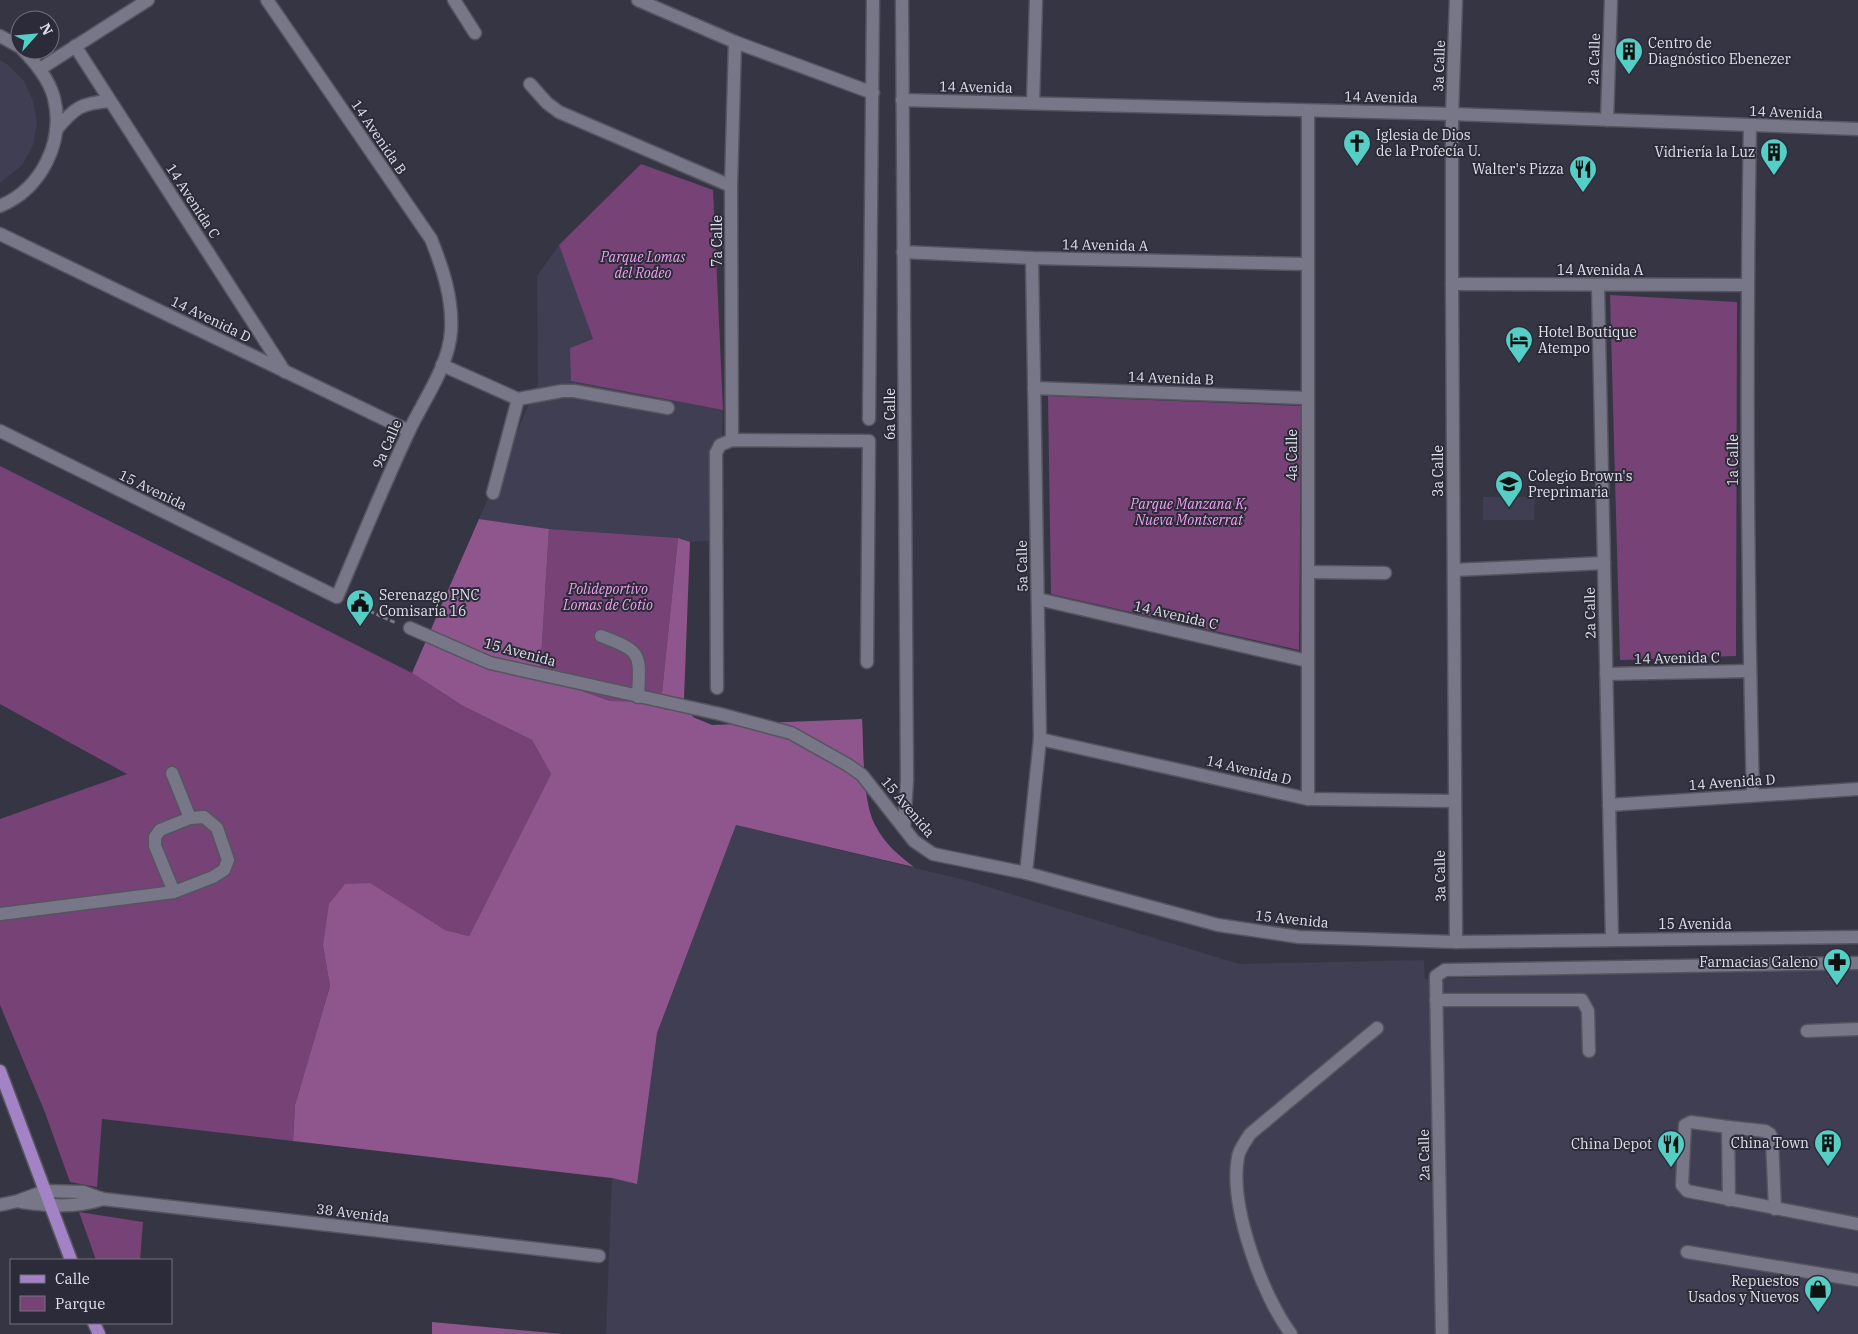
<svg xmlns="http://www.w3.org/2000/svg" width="1858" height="1334" font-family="'IBM Plex Serif',serif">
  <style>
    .built { fill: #3f3e52 }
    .green { fill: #774377 }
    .forest { fill: #8f568e }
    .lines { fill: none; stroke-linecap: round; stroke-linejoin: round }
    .minor-casing { stroke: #55545f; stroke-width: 15 }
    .major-casing { stroke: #55545f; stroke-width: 15 }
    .path { stroke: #797884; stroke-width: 3; stroke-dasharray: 5 2.5; stroke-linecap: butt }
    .minor { stroke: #777787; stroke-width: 12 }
    .major { stroke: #a383c6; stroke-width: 12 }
    .labels { text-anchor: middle; stroke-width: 4; stroke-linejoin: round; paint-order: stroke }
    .poi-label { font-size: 14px; fill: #e1e0e9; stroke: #2c2b39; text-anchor: end }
    .street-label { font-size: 14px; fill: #e1e0e9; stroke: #2c2b39 }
    .park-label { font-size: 14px; font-style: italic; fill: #f0a0ef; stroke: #2c2b39 }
  </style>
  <rect width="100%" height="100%" fill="#363543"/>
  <g class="built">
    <polygon points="0,60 8,65 24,81 33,101 37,123 33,145 22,165 0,183"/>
    <polygon points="559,245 593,339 571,381 723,410 718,540 690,542 678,538 549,529 479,519 538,383 537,276"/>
    <polygon points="1483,497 1535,497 1534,520 1483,520"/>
    <polygon points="736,825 969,881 1239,964 1424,960 1425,979 1858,966 1858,1334 606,1334 612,1178 637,1183 657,1033"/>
  </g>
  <g class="green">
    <polygon points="641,164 713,190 723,410 571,381 570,348 593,339 559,245"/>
    <polygon points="1610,295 1737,302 1736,656 1620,660"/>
    <polygon points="1048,396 1301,406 1299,650 1051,594"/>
    <polygon points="0,466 412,673 463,706 532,740 551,774 469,936 445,930 415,913 323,946 330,986 295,1105 293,1141 102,1119 97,1187 70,1182 44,1110 0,1005 0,819 127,774 0,704"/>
    <polygon points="549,529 678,538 661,702 610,701 540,676"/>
    <polygon points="79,1212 143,1222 140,1260 96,1260"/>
  </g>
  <g class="forest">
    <path d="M 479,519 L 549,529 L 540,676 L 610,701 L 661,702 L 678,538 L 690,542 L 684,699 L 693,717 L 712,725 L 862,719 C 864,749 862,800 875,825 C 884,843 899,856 914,867 L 736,825 L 657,1033 L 637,1184 L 612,1178 L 293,1141 L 295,1105 L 330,986 L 323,946 L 329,904 L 345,884 L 370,883 L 445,930 L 469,936 L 551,774 L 532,740 L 463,706 L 412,673 Z"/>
    <polygon points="432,1322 563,1334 432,1334"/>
  </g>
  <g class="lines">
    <g class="minor-casing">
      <g id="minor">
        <polyline points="454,0 475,33"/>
        <polyline points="638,0 735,42 873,93"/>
        <polyline points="902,0 907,780 904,828"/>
        <polyline points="0,36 20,47"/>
        <polyline points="75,46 285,372"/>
        <polyline points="40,69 148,0"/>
        <polyline points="530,84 547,103 559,112 731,186"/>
        <polyline points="902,100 1452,114 1858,129"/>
        <polyline points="1033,103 1036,0"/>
        <polyline points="1308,111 1308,799"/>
        <polyline points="1607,120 1611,0"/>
        <path d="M 1750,125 C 1746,349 1747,572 1753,795"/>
        <path d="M 56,130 C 74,108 81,103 110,101"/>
        <path d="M 0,206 C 41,189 65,142 54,98 C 49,79 36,64 23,50"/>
        <polyline points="0,234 409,431"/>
        <polyline points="903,252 1032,258 1307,264"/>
        <polyline points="1452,284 1747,285"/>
        <polyline points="1598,286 1612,939"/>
        <polyline points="442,365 518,399 562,391 574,391 668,408"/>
        <polyline points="1034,388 1307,398"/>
        <polyline points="869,419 873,0"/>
        <path d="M 0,431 L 337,597 C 361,541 384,484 410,429 C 424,400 449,365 451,331 C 453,299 443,269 431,239 L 267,0"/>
        <polyline points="732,440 731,186 735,42"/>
        <polyline points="493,493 518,399"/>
        <polyline points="1454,570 1604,563"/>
        <polyline points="1308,572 1385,573"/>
        <polyline points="1038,599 1308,661"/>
        <polyline points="410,628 490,663 720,714 791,733 848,765 862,775 914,841 933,854 1026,873 1218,925 1299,937 1456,942 1858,937"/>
        <path d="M 601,636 C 643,652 640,653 638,697"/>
        <polyline points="1606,674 1749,671"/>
        <polyline points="717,688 716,453 720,445 732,440 869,441 867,662"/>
        <polyline points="1040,739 1308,799 1454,801"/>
        <polyline points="172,773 190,818"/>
        <polyline points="1609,805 1858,789"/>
        <polyline points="1026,873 1040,739 1032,258"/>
        <polyline points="0,914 174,892 213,877 224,870 228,860 217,828 204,817 190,818 160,830 155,837 155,846 174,892"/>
        <polyline points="1456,942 1452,284 1452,114 1456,0"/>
        <polyline points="1436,1000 1582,1000 1588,1011 1589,1051"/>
        <polyline points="1807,1031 1858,1029"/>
        <polyline points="1728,1127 1691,1122 1685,1125 1682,1185 1687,1191 1858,1224"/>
        <polyline points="1729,1200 1728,1127 1765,1131 1770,1134 1772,1139 1775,1209"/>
        <path d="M 21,1202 C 50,1206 74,1208 103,1199"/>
        <polyline points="0,1205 18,1201 45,1191 83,1192 103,1199 599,1256"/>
        <polyline points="1687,1252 1858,1280"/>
        <path d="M 1291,1334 C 1262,1295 1229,1206 1238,1157 C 1239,1149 1246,1141 1250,1134 L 1377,1028"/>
        <polyline points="1442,1334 1436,976 1445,970 1858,963"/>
      </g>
    </g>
    <g class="major-casing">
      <g id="major">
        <polyline points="0,1071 71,1260"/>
        <polyline points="94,1323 99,1334"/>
      </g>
    </g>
    <polyline class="path" points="349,602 396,623"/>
    <use href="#minor" class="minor"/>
    <use href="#major" class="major"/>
  </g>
  <defs>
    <g id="building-pin" transform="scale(1.4375)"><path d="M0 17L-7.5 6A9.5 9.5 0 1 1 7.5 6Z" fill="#55cec5" stroke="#2c2b39"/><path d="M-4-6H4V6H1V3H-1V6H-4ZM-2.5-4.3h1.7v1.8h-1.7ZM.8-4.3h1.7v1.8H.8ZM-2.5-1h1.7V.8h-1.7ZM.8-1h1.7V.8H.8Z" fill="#111"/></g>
    <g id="church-pin" transform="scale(1.4375)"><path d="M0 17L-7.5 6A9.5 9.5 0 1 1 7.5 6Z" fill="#55cec5" stroke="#2c2b39"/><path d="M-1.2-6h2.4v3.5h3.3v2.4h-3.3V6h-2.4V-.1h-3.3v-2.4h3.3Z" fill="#111"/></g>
    <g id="restaurant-pin" transform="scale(1.4375)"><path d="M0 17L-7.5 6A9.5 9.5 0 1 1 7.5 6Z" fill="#55cec5" stroke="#2c2b39"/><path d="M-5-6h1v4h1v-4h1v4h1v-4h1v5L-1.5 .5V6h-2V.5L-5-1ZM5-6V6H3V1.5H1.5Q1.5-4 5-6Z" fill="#111"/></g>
    <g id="hotel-pin" transform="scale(1.4375)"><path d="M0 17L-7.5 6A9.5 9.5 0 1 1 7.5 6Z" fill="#55cec5" stroke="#2c2b39"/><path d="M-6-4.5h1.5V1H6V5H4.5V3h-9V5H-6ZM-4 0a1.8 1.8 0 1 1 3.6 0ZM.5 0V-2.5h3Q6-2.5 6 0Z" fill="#111"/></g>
    <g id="school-pin" transform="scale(1.4375)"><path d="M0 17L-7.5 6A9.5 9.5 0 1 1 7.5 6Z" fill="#55cec5" stroke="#2c2b39"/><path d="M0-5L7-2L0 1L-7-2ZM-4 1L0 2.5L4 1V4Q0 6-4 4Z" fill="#111"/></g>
    <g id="civic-pin" transform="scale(1.4375)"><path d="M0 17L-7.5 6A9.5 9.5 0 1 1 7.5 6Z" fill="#55cec5" stroke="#2c2b39"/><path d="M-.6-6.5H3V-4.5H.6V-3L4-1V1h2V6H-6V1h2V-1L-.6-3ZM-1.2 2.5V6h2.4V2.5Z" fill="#111"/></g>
    <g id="pharmacy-pin" transform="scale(1.4375)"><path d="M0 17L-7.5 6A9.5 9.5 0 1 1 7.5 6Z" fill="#55cec5" stroke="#2c2b39"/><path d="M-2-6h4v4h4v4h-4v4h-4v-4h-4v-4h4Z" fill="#111"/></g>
    <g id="shop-pin" transform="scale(1.4375)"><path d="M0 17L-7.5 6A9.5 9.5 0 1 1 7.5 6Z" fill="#55cec5" stroke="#2c2b39"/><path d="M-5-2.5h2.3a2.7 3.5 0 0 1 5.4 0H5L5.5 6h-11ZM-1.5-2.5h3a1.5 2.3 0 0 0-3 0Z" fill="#111"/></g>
  </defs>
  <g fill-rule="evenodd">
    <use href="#building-pin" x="1629" y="51"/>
    <use href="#church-pin" x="1357" y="143"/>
    <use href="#building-pin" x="1774" y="152"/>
    <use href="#restaurant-pin" x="1583" y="169"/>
    <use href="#hotel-pin" x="1519" y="340"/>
    <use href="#school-pin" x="1509" y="484"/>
    <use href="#civic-pin" x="360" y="603"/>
    <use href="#pharmacy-pin" x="1837" y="962"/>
    <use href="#building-pin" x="1828" y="1143"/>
    <use href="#restaurant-pin" x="1671" y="1144"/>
    <use href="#shop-pin" x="1818" y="1289"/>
  </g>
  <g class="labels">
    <g class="poi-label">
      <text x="1648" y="48" text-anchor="start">Centro de<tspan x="1648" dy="16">Diagnóstico Ebenezer</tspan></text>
      <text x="1376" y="140" text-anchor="start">Iglesia de Dios<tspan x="1376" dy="16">de la Profecía U.</tspan></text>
      <text x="1755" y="157">Vidriería la Luz</text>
      <text x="1564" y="174">Walter's Pizza</text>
      <text x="1538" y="337" text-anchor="start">Hotel Boutique<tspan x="1538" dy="16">Atempo</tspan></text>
      <text x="1528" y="481" text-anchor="start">Colegio Brown's<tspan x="1528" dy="16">Preprimaria</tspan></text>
      <text x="379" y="600" text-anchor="start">Serenazgo PNC<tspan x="379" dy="16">Comisaría 16</tspan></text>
      <text x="1818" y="967">Farmacias Galeno</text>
      <text x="1809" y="1148">China Town</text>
      <text x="1652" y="1149">China Depot</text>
      <text x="1799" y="1286">Repuestos<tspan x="1799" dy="16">Usados y Nuevos</tspan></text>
    </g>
    <g class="street-label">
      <text transform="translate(1594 59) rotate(-88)" y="5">2a Calle</text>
      <text transform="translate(1439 66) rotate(-88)" y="5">3a Calle</text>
      <text transform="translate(976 87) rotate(1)" y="5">14 Avenida</text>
      <text transform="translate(1381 97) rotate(1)" y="5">14 Avenida</text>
      <text transform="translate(1786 112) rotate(2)" y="5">14 Avenida</text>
      <text transform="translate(379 137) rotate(56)" y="5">14 Avenida B</text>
      <text transform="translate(193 201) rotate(57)" y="5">14 Avenida C</text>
      <text transform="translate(717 241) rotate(-90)" y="5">7a Calle</text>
      <text transform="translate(1105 245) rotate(1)" y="5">14 Avenida A</text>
      <text x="1600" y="275">14 Avenida A</text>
      <text transform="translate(211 319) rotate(26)" y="5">14 Avenida D</text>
      <text transform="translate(1171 378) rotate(2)" y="5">14 Avenida B</text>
      <text transform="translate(890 414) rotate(-90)" y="5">6a Calle</text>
      <text transform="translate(387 444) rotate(-66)" y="5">9a Calle</text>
      <text transform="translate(1292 455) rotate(-90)" y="5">4a Calle</text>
      <text transform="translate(1733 460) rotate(-90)" y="5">1a Calle</text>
      <text transform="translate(1438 471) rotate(-90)" y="5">3a Calle</text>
      <text transform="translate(153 490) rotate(26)" y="5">15 Avenida</text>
      <text transform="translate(1022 566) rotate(-91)" y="5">5a Calle</text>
      <text transform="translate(1590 613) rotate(-91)" y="5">2a Calle</text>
      <text transform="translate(1176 615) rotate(13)" y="5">14 Avenida C</text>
      <text transform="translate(520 652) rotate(15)" y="5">15 Avenida</text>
      <text transform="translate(1677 658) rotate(-1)" y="5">14 Avenida C</text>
      <text transform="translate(1249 770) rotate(13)" y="5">14 Avenida D</text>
      <text transform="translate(1732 782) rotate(-4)" y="5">14 Avenida D</text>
      <text transform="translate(908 807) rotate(50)" y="5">15 Avenida</text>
      <text transform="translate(1440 876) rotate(-91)" y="5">3a Calle</text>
      <text transform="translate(1292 919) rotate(6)" y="5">15 Avenida</text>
      <text x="1695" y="929">15 Avenida</text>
      <text transform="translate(1424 1155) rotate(-91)" y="5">2a Calle</text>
      <text transform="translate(353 1213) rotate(7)" y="5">38 Avenida</text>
    </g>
    <g class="park-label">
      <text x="643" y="262">Parque Lomas<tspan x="643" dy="16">del Rodeo</tspan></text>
      <text x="1189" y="509">Parque Manzana K,<tspan x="1189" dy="16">Nueva Montserrat</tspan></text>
      <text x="608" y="594">Polideportivo<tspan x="608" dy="16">Lomas de Cotio</tspan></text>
    </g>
  </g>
  <rect x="10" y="1259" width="162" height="65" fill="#2c2b39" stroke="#74737f"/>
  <rect x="20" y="1275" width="25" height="8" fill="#a383c6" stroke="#74737f"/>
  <text x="55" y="1284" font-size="15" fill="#e1e0e9">Calle</text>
  <rect x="20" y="1296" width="25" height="15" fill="#774377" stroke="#74737f"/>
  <text x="55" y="1309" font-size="15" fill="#e1e0e9">Parque</text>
  <g transform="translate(35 35) rotate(63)"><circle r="24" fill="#2c2b39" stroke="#74737f"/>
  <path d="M0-4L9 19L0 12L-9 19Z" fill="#55cec5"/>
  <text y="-8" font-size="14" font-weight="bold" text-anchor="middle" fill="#e1e0e9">N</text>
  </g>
</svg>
